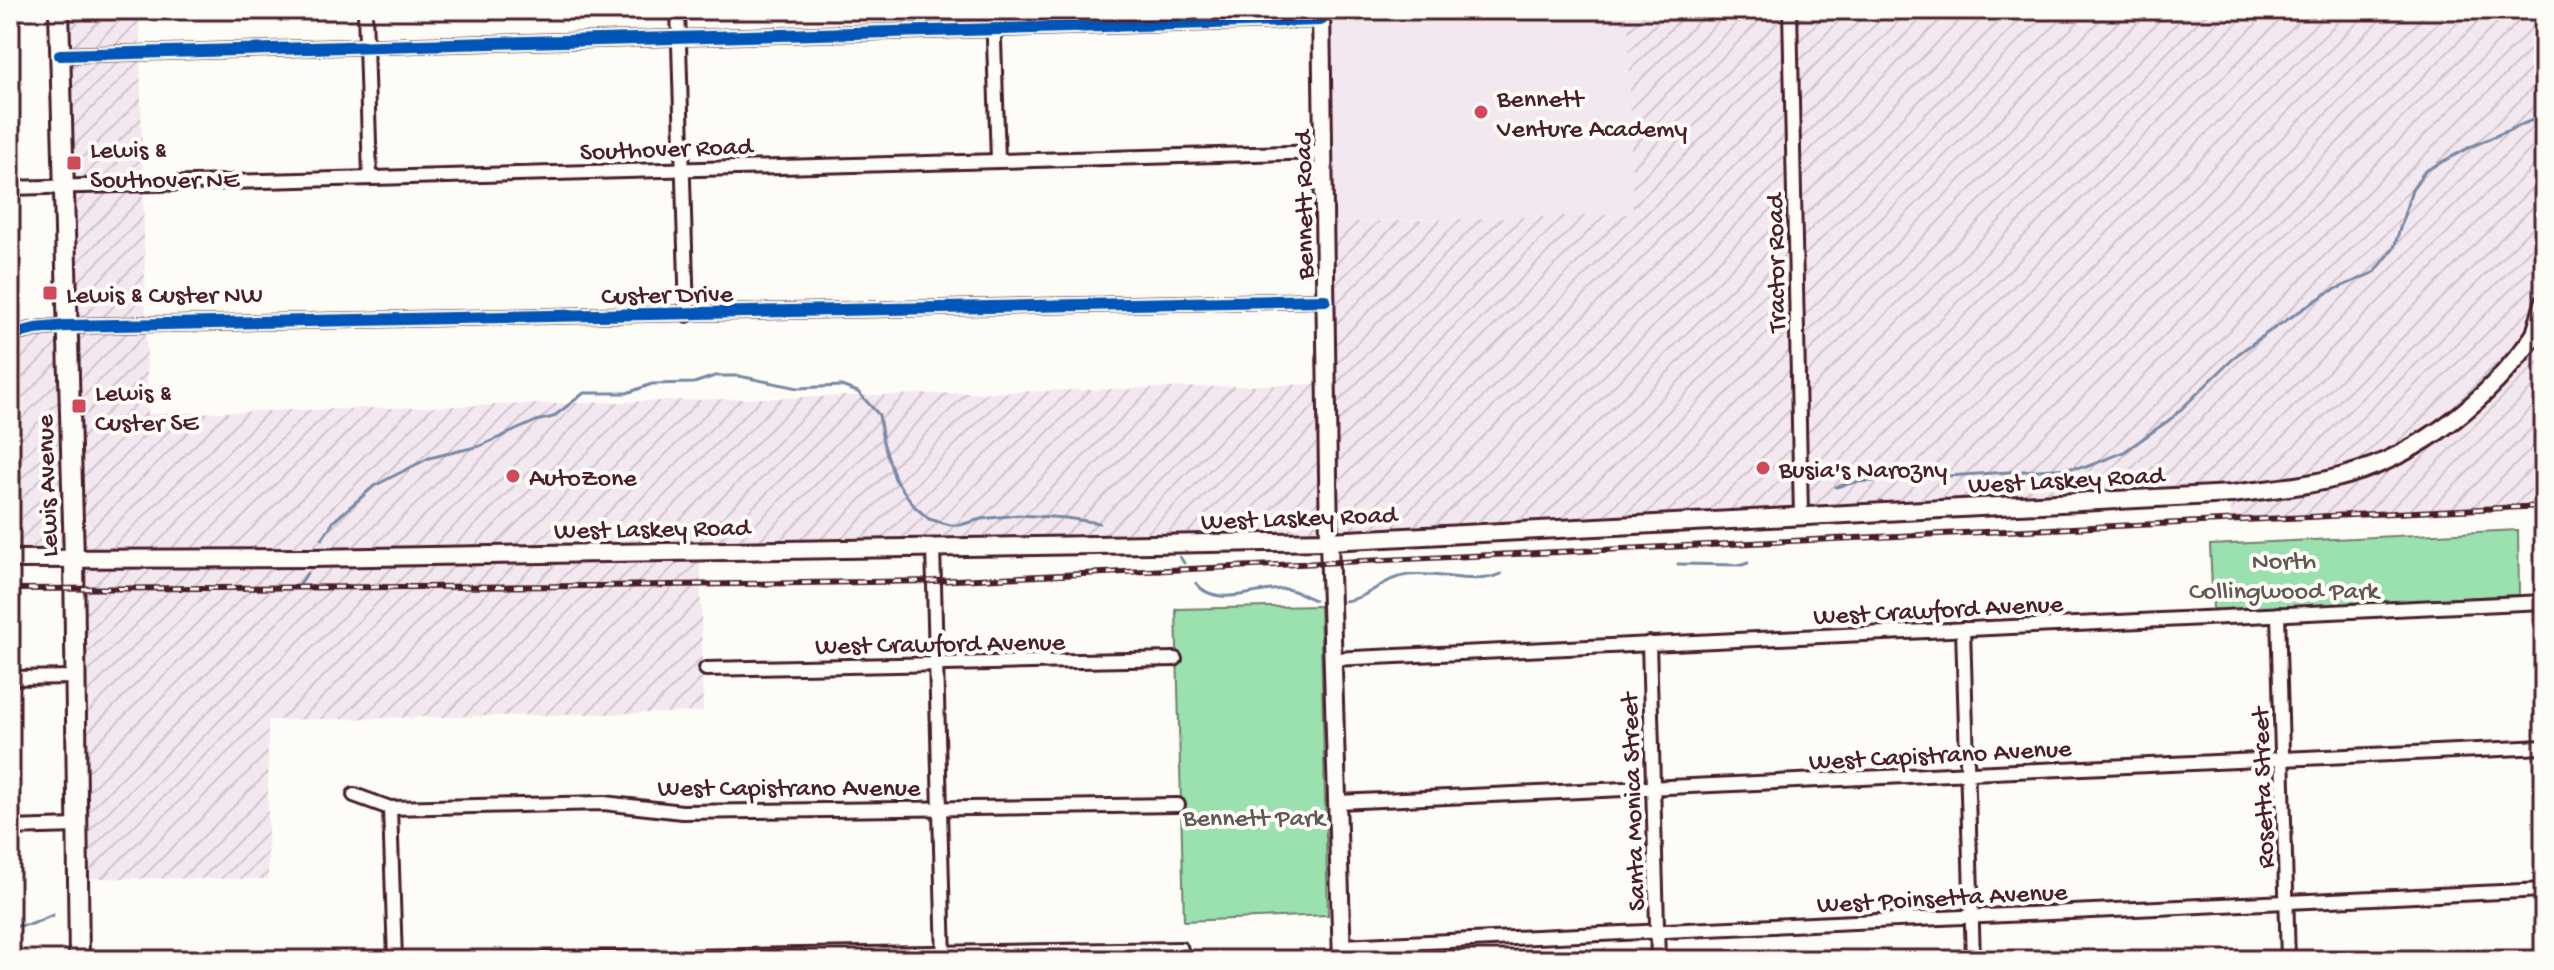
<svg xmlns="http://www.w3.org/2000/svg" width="2554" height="970" font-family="'Gochi Hand',sans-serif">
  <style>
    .built { fill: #f3e7f0 }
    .industrial { fill: url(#industrial-furrows) }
    .park { fill: #9ae1af; stroke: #72806d; stroke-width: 2 }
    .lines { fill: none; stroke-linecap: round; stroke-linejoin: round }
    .stream { stroke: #7889a5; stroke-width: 3 }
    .street-casing { stroke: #4a1f2b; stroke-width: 18 }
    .secondary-casing { stroke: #4a1f2b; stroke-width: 22 }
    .primary-casing { stroke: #4a1f2b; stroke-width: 24 }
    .street { stroke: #fdfcf7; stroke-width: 12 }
    .secondary { stroke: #fdfcf7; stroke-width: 16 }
    .primary { stroke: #fdfcf7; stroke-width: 18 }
    .rail-casing { stroke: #4a1f2b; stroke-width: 6 }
    .rail { stroke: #fdfcf7; stroke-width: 3; stroke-dasharray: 9; stroke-linecap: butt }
    .cycleway-casing { stroke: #fdfcf7; stroke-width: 17 }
    .cycleway { stroke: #0057b8; stroke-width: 12 }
    .poi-dot { fill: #d1495b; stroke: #fdfcf7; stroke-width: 3 }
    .labels { text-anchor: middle; stroke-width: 8; stroke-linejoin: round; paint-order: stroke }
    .poi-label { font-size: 26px; fill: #4a1f2b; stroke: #fdfcf7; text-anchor: start }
    .street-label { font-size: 26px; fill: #4a1f2b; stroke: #fdfcf7 }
    .park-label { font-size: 26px; fill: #625953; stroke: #fdfcf7 }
  </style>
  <defs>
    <pattern id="industrial-furrows" width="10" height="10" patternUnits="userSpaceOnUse" patternTransform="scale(2)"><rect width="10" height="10" fill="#f3e7f0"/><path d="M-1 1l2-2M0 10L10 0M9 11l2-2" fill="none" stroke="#d2c6ce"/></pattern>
  </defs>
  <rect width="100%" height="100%" fill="#fdfcf7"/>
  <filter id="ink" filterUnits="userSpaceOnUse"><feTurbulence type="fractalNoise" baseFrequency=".0125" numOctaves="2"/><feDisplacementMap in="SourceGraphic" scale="16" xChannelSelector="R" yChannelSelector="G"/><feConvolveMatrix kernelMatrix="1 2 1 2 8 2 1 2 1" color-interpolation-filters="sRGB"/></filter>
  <g filter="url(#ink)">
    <polygon class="built" points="1330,10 1628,10 1633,214 1334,222"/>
    <polygon class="industrial" points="59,10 139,10 148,414 1321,384 1318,223 1633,214 1628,10 2544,10 2544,506 2230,521 2232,494 1329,541 700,551 703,712 268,720 268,879 77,878 74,559 10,559 10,335 66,326"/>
    <g class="park">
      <polygon points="2518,530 2519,595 2213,611 2210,545"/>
      <polygon points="1320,606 1328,915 1184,921 1176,609"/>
    </g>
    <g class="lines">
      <g class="stream">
        <polyline points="1836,487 1856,482 2086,467 2124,452 2172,418 2238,354 2267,333 2327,293 2375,272 2394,248 2412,189 2425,171 2468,148 2544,115"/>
        <polyline points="322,539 334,521 374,486 429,458 480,446 536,421 553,417 584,393 627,393 652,384 694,383 715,376 739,376 798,388 841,386 858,392 879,415 883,442 895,479 915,507 929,519 950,525 960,525 981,519 1018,515 1066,518 1099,523"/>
        <polyline points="1180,557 1184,563"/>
        <polyline points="1678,564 1742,565 1748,563"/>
        <path d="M 1196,583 C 1216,610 1260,587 1286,589 C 1296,590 1306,597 1315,600"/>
        <polyline points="300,584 307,573"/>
        <path d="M 1345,601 C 1370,598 1384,577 1408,575 C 1439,571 1472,586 1501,574"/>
        <polyline points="10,927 32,924 53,915"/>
      </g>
      <g class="street-casing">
        <g id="street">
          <polyline points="365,10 370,177"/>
          <polyline points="678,10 687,315"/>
          <polyline points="993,10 998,160"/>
          <polyline points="1790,10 1801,515"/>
          <polyline points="60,55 1321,20"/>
          <polyline points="10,188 1324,152"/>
          <polyline points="10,335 35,329 66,326 1325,300"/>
          <polyline points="933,547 944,960"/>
          <polyline points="2278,614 2288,960"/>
          <polyline points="1963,629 1973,960"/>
          <polyline points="1649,643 1658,960"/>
          <polyline points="1333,659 2544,602"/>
          <polyline points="706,669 1175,659"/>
          <polyline points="10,678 75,677"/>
          <polyline points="354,795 390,808 604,803 682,812 1178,805"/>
          <polyline points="1338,802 2544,747"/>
          <polyline points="390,808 395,960"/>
          <polyline points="10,828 76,826"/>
          <polyline points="1342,946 2544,890"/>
          <polyline points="493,960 1181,949"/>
        </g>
      </g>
      <g class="secondary-casing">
        <g id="secondary">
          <polyline points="1321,10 1329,541 1342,960"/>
          <polyline points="2535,334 2544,303"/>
          <path d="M 10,559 L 311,558 L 1329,541 L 2232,494 C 2271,489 2309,486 2347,475 C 2424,453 2490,398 2535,334 L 2544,327"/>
        </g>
      </g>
      <g class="primary-casing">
        <polyline id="primary" points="59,10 74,559 79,960"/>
      </g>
      <use href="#street" class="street"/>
      <use href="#secondary" class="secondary"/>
      <use href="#primary" class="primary"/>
      <g class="rail-casing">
        <polyline id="rail" points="10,589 597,586 934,581 2544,506"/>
      </g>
      <use href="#rail" class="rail"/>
      <g class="cycleway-casing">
        <g id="cycleway">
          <polyline points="60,55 1321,20"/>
          <polyline points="10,335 35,329 66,326 1325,300"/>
        </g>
      </g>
      <use href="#cycleway" class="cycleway"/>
    </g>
  </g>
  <g class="poi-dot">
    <circle cx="1481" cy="112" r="8"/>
    <rect x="66" y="155" width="16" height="16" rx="4"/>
    <rect x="42" y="285" width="16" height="16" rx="4"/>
    <rect x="71" y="398" width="16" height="16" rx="4"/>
    <circle cx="1763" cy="468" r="8"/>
    <circle cx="513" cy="476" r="8"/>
  </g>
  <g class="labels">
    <g class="poi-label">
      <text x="1497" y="106">Bennett<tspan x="1497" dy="30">Venture Academy</tspan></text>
      <text x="90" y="157">Lewis &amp;<tspan x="90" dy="30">Southover NE</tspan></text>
      <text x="66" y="302">Lewis &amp; Custer NW</text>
      <text x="95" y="400">Lewis &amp;<tspan x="95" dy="30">Custer SE</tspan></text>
      <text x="1779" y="477">Busia's Narozny</text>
      <text x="529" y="485">AutoZone</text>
    </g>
    <g class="street-label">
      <text transform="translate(666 147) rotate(-2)" y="9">Southover Road</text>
      <text transform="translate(1302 205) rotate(-91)" y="9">Bennett Road</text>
      <text transform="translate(1774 263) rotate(-91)" y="9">Tractor Road</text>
      <text transform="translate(667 293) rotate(-1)" y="9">Custer Drive</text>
      <text transform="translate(2066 478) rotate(-3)" y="9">West Laskey Road</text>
      <text transform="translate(45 486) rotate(-92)" y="9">Lewis Avenue</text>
      <text transform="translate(1299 516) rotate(-2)" y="9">West Laskey Road</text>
      <text transform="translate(652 527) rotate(-1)" y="9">West Laskey Road</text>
      <text transform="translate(1938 608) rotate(-3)" y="9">West Crawford Avenue</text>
      <text transform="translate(940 642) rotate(-1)" y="9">West Crawford Avenue</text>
      <text transform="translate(1940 753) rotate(-3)" y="9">West Capistrano Avenue</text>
      <text x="789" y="795">West Capistrano Avenue</text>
      <text transform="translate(2261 788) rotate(-92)" y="9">Rosetta Street</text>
      <text transform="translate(1631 802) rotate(-92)" y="9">Santa Monica Street</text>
      <text transform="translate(1942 896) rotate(-3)" y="9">West Poinsetta Avenue</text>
    </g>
    <g class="park-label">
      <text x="2284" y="568">North<tspan x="2284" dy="30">Collingwood Park</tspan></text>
      <text x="1254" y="825">Bennett Park</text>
    </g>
  </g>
  <rect width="2554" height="970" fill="none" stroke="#fdfcf7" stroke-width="40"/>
  <rect x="20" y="20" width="2514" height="930" fill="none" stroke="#4a1f2b" stroke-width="3" filter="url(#ink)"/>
</svg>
